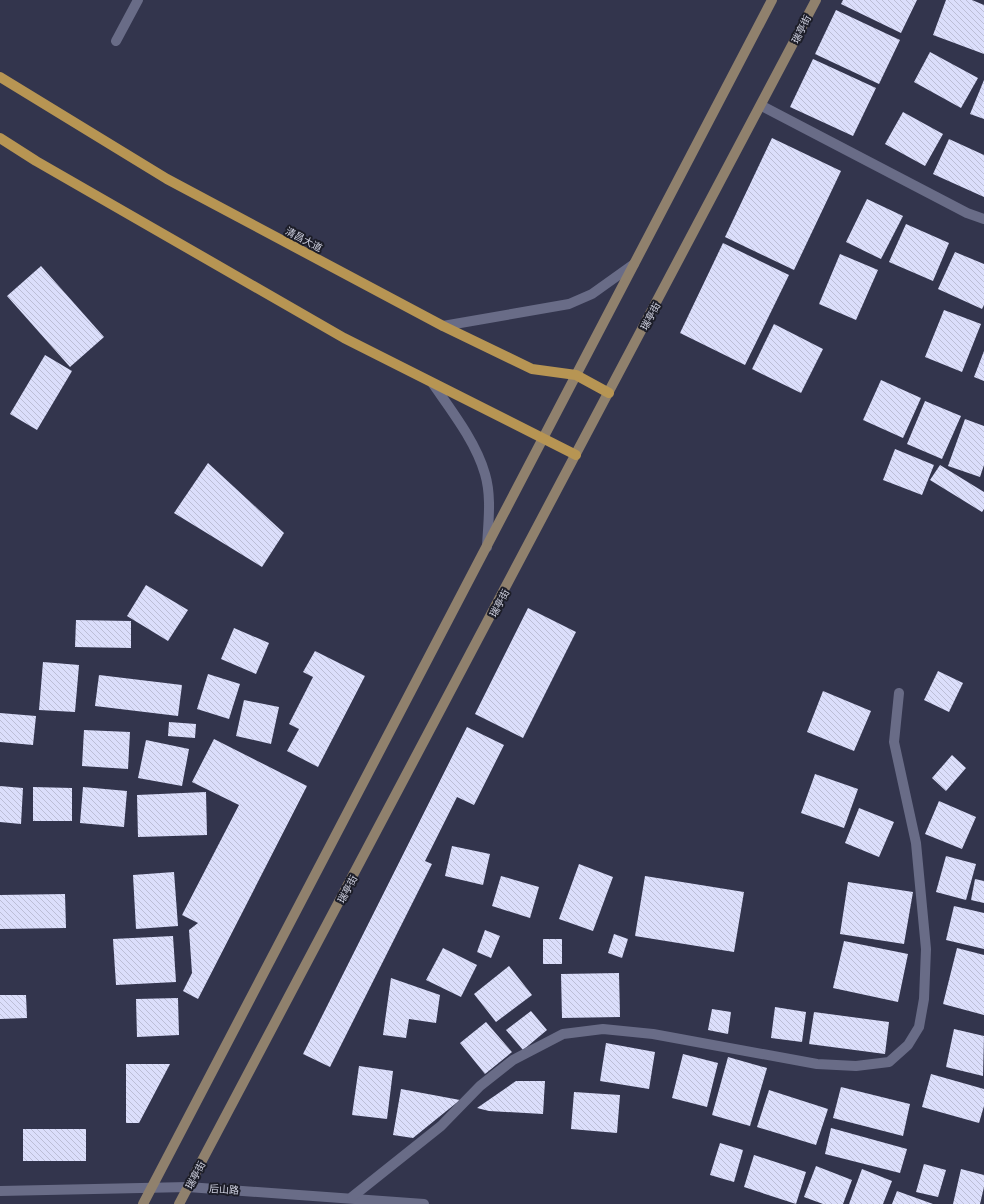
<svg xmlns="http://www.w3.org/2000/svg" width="984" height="1204" font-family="'Fira Sans Condensed','Noto Sans SC',sans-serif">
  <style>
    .building { fill: url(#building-back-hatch) }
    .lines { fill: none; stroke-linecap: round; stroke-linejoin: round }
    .street { stroke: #696c87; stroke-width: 10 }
    .secondary { stroke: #90816d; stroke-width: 10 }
    .primary { stroke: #b79553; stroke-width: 10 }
    .labels { text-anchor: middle; stroke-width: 4; stroke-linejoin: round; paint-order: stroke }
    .street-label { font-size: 10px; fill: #d3d5e4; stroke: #1c1d28 }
  </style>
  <defs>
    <pattern id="building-back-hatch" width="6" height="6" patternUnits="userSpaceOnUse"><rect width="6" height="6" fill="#dbdefb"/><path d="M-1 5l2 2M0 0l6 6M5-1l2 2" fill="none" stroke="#bcbed6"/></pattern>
  </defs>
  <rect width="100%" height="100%" fill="#33354d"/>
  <g class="building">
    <polygon points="843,0 917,0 901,33 841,4"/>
    <polygon points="946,0 972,0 984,5 984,54 933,35"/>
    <polygon points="836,10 900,40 879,84 815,54"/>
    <polygon points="930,52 978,78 961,108 914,82"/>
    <polygon points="813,59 876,88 853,136 790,107"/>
    <polygon points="984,80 984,119 970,114"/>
    <polygon points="903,112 943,134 925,166 885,144"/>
    <polygon points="772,138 841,171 794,270 725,237"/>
    <polygon points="949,139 984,155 984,197 933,174"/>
    <polygon points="867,199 903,216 881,259 846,242"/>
    <polygon points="906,224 949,243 933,281 889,262"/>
    <polygon points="723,243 789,275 745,365 680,333"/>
    <polygon points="955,252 984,264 984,305 982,309 938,289"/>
    <polygon points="840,254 878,270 856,320 819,304"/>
    <polygon points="41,266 104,337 70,367 7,296"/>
    <polygon points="944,310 981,324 962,372 925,357"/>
    <polygon points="774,324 823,349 801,393 752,369"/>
    <polygon points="984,351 984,381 974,377"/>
    <polygon points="45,355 72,371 37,430 10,414"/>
    <polygon points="881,380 921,398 903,438 863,420"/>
    <polygon points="925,401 961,416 942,459 907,444"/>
    <polygon points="965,419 984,426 984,465 980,477 948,466"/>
    <polygon points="895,449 934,465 922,495 883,480"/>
    <polygon points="208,463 284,533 262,567 174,513"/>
    <polygon points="940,465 984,492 984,509 982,512 930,480"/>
    <polygon points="146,585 188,610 168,641 127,616"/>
    <polygon points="528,608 576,632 523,738 475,714"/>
    <polygon points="76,620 131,621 131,648 75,647"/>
    <polygon points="234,628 269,643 256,674 221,659"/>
    <polygon points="315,651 365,676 318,767 287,751 299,729 289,724 313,677 303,672"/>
    <polygon points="43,662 79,665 75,712 39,710"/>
    <polygon points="938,671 963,683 949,712 924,700"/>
    <polygon points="208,674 240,684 229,719 197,709"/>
    <polygon points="99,675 182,685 178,716 95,706"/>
    <polygon points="823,691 871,711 854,751 807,732"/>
    <polygon points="244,700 279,707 271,744 236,736"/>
    <polygon points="0,713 36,716 33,745 0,742"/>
    <polygon points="169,722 196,724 195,738 168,736"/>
    <polygon points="467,727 504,745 474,805 457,797 425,861 432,864 330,1067 303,1054"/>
    <polygon points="84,730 130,732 128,769 82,766"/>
    <polygon points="214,739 307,786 198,999 183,991 192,973 189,930 198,923 182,915 239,805 192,782"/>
    <polygon points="146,740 189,749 182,786 138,778"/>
    <polygon points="952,755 966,768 946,791 932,778"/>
    <polygon points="815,774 858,789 844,828 801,813"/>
    <polygon points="0,786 23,788 21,824 0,822"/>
    <polygon points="33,787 72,788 72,821 33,821"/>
    <polygon points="83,787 127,791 124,827 80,823"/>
    <polygon points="206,792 207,835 138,837 137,795"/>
    <polygon points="939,801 976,817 962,849 925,834"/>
    <polygon points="859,808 894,822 879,857 845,843"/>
    <polygon points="452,846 490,854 483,885 445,876"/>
    <polygon points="946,856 976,864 966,900 936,892"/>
    <polygon points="579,864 613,877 593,931 559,919"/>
    <polygon points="174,872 178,926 136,929 133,875"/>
    <polygon points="501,876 539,887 530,918 492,906"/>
    <polygon points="645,876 744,892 734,952 635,936"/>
    <polygon points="975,879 984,881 984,903 971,900"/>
    <polygon points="848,882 913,892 904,944 840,934"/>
    <polygon points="65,894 66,928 0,929 0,895"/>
    <polygon points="954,906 984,913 984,949 946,940"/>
    <polygon points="485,930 500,936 491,958 477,952"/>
    <polygon points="614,934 628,939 622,958 608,953"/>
    <polygon points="173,936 176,982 116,985 113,939"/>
    <rect x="543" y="939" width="19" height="25"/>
    <polygon points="844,941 908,954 898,1002 833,988"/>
    <polygon points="443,948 477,965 461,997 426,980"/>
    <polygon points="957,948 984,955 984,1015 943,1004"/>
    <polygon points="509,966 532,995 496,1022 474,994"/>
    <polygon points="619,973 620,1017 562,1018 561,974"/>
    <polygon points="391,978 440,995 436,1023 409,1019 406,1038 383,1035"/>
    <polygon points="0,995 26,995 27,1018 0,1019"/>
    <polygon points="178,998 179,1035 137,1037 136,999"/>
    <polygon points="775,1007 806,1012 802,1042 771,1038"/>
    <polygon points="712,1009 731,1012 728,1034 708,1030"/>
    <polygon points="531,1011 547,1030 523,1050 506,1030"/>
    <polygon points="814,1012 889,1022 885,1054 809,1044"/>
    <polygon points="486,1022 512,1052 485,1074 460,1043"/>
    <polygon points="954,1029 984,1036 983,1076 946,1067"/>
    <polygon points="606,1043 655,1052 649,1089 600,1081"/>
    <polygon points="683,1054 718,1063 707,1107 672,1098"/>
    <polygon points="728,1057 767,1068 750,1126 712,1115"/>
    <polygon points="126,1064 170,1064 139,1123 126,1123"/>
    <polygon points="359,1066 393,1071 387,1119 352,1115"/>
    <polygon points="931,1074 984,1089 984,1106 979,1123 922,1107"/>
    <polygon points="516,1081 545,1081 543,1114 489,1111 477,1108"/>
    <polygon points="841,1087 910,1104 903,1136 833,1118"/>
    <polygon points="401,1089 460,1100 413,1138 393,1135"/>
    <polygon points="769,1090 828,1109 816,1145 757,1127"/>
    <polygon points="574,1092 620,1095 617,1133 571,1129"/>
    <polygon points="831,1128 907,1149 900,1173 825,1154"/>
    <rect x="23" y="1129" width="63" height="32"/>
    <polygon points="720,1143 743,1150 734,1182 710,1175"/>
    <polygon points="754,1155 806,1172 796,1204 744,1187"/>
    <polygon points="924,1164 946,1170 938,1197 916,1192"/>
    <polygon points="816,1166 852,1180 843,1204 823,1204 804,1197"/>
    <polygon points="862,1169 892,1181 883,1204 849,1204"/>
    <polygon points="961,1169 984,1175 984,1187 980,1204 953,1204"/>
    <polygon points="897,1191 933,1204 892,1204"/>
  </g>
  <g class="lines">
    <g class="street">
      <polyline points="116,41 138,0"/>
      <polyline points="762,106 967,213 984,219"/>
      <polyline points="443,326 569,304 592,294 634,264"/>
      <path d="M 433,384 C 451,410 476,442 485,474 C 492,497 488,524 487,547"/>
      <polyline points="0,1191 188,1187 424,1204"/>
      <polyline points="352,1197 441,1126 480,1086 513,1060 563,1034 603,1029 653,1034 817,1064 856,1066 889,1062 908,1045 919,1027 924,999 926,949 916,843 894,742 899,693"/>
    </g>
    <g class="secondary">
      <polyline points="143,1204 772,0"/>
      <polyline points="179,1204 816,0"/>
    </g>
    <g class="primary">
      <polyline points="0,77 167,179 443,326 532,369 576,375 609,393"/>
      <polyline points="0,138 36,161 344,338 576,455"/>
    </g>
  </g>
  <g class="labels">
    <g class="street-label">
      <text transform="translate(801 29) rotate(-63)" y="4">瑞亭街</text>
      <text transform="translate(304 239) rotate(28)" y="4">清昌大道</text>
      <text transform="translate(650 316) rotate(-62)" y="4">瑞亭街</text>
      <text transform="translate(499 603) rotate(-62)" y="4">瑞亭街</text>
      <text transform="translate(347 889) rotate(-62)" y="4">瑞亭街</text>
      <text transform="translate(195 1175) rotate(-62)" y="4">瑞亭街</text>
      <text transform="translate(224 1189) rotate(4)" y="4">后山路</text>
    </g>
  </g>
</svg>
